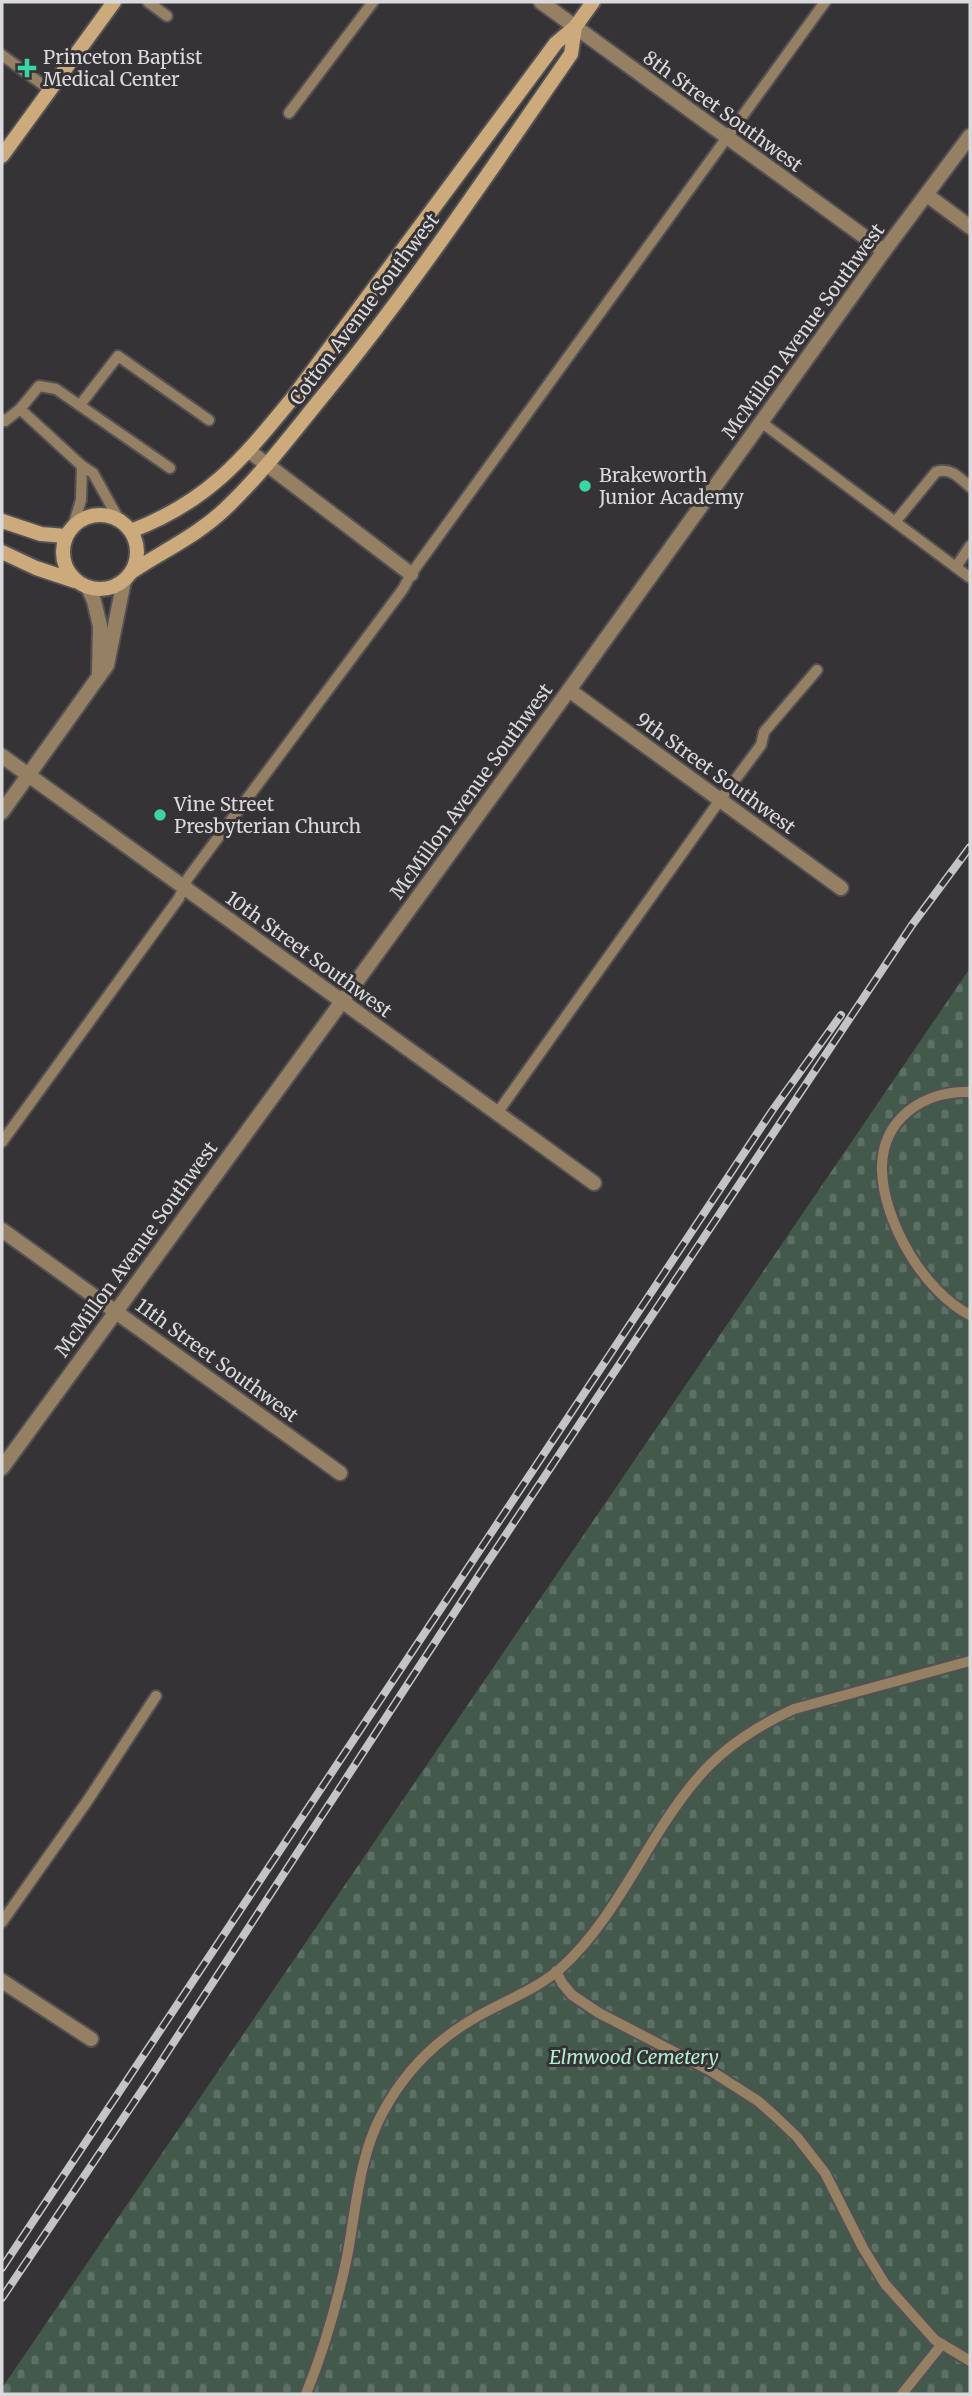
<svg xmlns="http://www.w3.org/2000/svg" width="972" height="2396" font-family="Merriweather,serif">
  <style>
    .cemetery { fill: url(#cemetery-stones) }
    .lines { fill: none; stroke-linecap: round; stroke-linejoin: round }
    .lane-casing { stroke: #535154; stroke-width: 14 }
    .street-casing { stroke: #535154; stroke-width: 18 }
    .secondary-casing { stroke: #535154; stroke-width: 18 }
    .lane { stroke: #958063; stroke-width: 10 }
    .street { stroke: #958063; stroke-width: 14 }
    .secondary { stroke: #ccaa7c; stroke-width: 14 }
    .rail-casing { stroke: #c4c3c5; stroke-width: 8 }
    .rail { stroke: #353336; stroke-width: 5; stroke-dasharray: 16; stroke-linecap: butt }
    .poi-dot { fill: #3ad4a5; stroke: #353336; stroke-width: 2.5 }
    .labels { text-anchor: middle; stroke-width: 6; stroke-linejoin: round; paint-order: stroke }
    .poi-label { font-size: 19px; fill: #dad9db; stroke: #353336; text-anchor: start }
    .street-label { font-size: 19px; fill: #dad9db; stroke: #353336 }
    .park-label { font-size: 19px; font-style: italic; fill: #b2efcd; stroke: #353336 }
  </style>
  <defs>
    <pattern id="cemetery-stones" width="16" height="16" patternUnits="userSpaceOnUse" patternTransform="scale(1.75)"><rect width="16" height="16" fill="#42594c"/><path d="M2 7V4a2 2 0 0 1 4 0v3zM10 15v-3a2 2 0 0 1 4 0v3z" fill="#5d7065"/></pattern>
  </defs>
  <rect width="100%" height="100%" fill="#353336"/>
  <polygon class="cemetery" points="970,968 970,2394 2,2394 2,2388"/>
  <g class="lines">
    <g class="lane-casing">
      <g id="lane">
        <polyline points="148,2 167,16"/>
        <polyline points="2,55 50,90"/>
        <polyline points="289,113 373,2"/>
        <polyline points="80,405 118,356 209,420"/>
        <polyline points="20,409 39,386 56,389 170,468"/>
        <polyline points="2,419 5,421 20,409 82,466"/>
        <polyline points="761,422 969,577"/>
        <path d="M 895,522 L 936,472 C 951,467 960,478 970,487"/>
        <polyline points="73,526 81,500 82,466 93,473 118,518"/>
        <polyline points="956,567 970,546"/>
        <path d="M 970,1092 C 924,1090 881,1119 882,1170 C 883,1221 924,1292 970,1315"/>
        <polyline points="498,1112 720,800 761,745 764,732 817,670"/>
        <polyline points="2,1142 179,898 188,878 403,589 411,574 825,2"/>
        <polyline points="2,1922 88,1800 156,1696"/>
        <polyline points="556,1971 562,1983 572,1995 599,2013 711,2071 758,2101 776,2117 797,2137 825,2173 863,2248 885,2284 935,2340 970,2361"/>
        <path d="M 306,2394 C 324,2350 337,2304 347,2257 C 356,2210 359,2156 382,2114 C 402,2076 432,2044 468,2022 C 498,2003 533,1992 560,1969 C 618,1917 646,1839 696,1780 C 722,1748 757,1726 794,1709 L 970,1661"/>
        <polyline points="902,2394 942,2344"/>
      </g>
    </g>
    <g class="street-casing">
      <g id="street">
        <polyline points="541,2 884,251"/>
        <polyline points="927,195 970,227"/>
        <polyline points="249,451 411,574"/>
        <polyline points="88,587 94,601 100,626 99,673"/>
        <polyline points="569,690 841,888"/>
        <polyline points="2,756 594,1183"/>
        <polyline points="2,812 107,665 124,581"/>
        <polyline points="2,1230 340,1473"/>
        <polyline points="2,1468 569,690 884,251 970,136"/>
        <polyline points="2,1981 91,2039"/>
      </g>
    </g>
    <g class="secondary-casing">
      <g id="secondary">
        <polyline points="2,156 114,2"/>
        <circle cx="100" cy="552" r="37"/>
        <polyline points="2,521 41,534 66,536"/>
        <path d="M 131,531 C 207,502 241,461 291,400 L 556,43 L 575,27 L 593,2"/>
        <polyline points="2,552 36,568 75,581"/>
        <path d="M 133,571 C 163,551 198,535 225,509 C 261,475 291,435 322,397 C 412,288 490,171 571,54 L 575,27"/>
      </g>
    </g>
    <use href="#lane" class="lane"/>
    <use href="#street" class="street"/>
    <use href="#secondary" class="secondary"/>
    <g class="rail-casing">
      <g id="rail">
        <polyline points="2,2268 772,1111 841,1015"/>
        <polyline points="2,2298 153,2074 481,1572 912,925 970,847"/>
      </g>
    </g>
    <use href="#rail" class="rail"/>
  </g>
  <g class="poi-dot">
    <path d="M23.5 57.5h7v7h7v7h-7v7h-7v-7h-7v-7h7z"/>
    <circle cx="585" cy="486" r="7"/>
    <circle cx="160" cy="815" r="7"/>
  </g>
  <g class="labels">
    <g class="poi-label">
      <text x="43" y="64">Princeton Baptist<tspan x="43" dy="22">Medical Center</tspan></text>
      <text x="599" y="482">Brakeworth<tspan x="599" dy="22">Junior Academy</tspan></text>
      <text x="174" y="811">Vine Street<tspan x="174" dy="22">Presbyterian Church</tspan></text>
    </g>
    <g class="street-label">
      <text transform="translate(723 111) rotate(36)" y="7">8th Street Southwest</text>
      <text transform="translate(364 309) rotate(-53)" y="7">Cotton Avenue Southwest</text>
      <text transform="translate(803 331) rotate(-54)" y="7">McMillon Avenue Southwest</text>
      <text transform="translate(716 773) rotate(36)" y="7">9th Street Southwest</text>
      <text transform="translate(471 791) rotate(-54)" y="7">McMillon Avenue Southwest</text>
      <text transform="translate(309 954) rotate(36)" y="7">10th Street Southwest</text>
      <text transform="translate(136 1249) rotate(-54)" y="7">McMillon Avenue Southwest</text>
      <text transform="translate(217 1360) rotate(36)" y="7">11th Street Southwest</text>
    </g>
    <g class="park-label">
      <text x="634" y="2064">Elmwood Cemetery</text>
    </g>
  </g>
  <rect width="972" height="2396" fill="none" stroke="#dad9db" stroke-width="7"/>
</svg>
